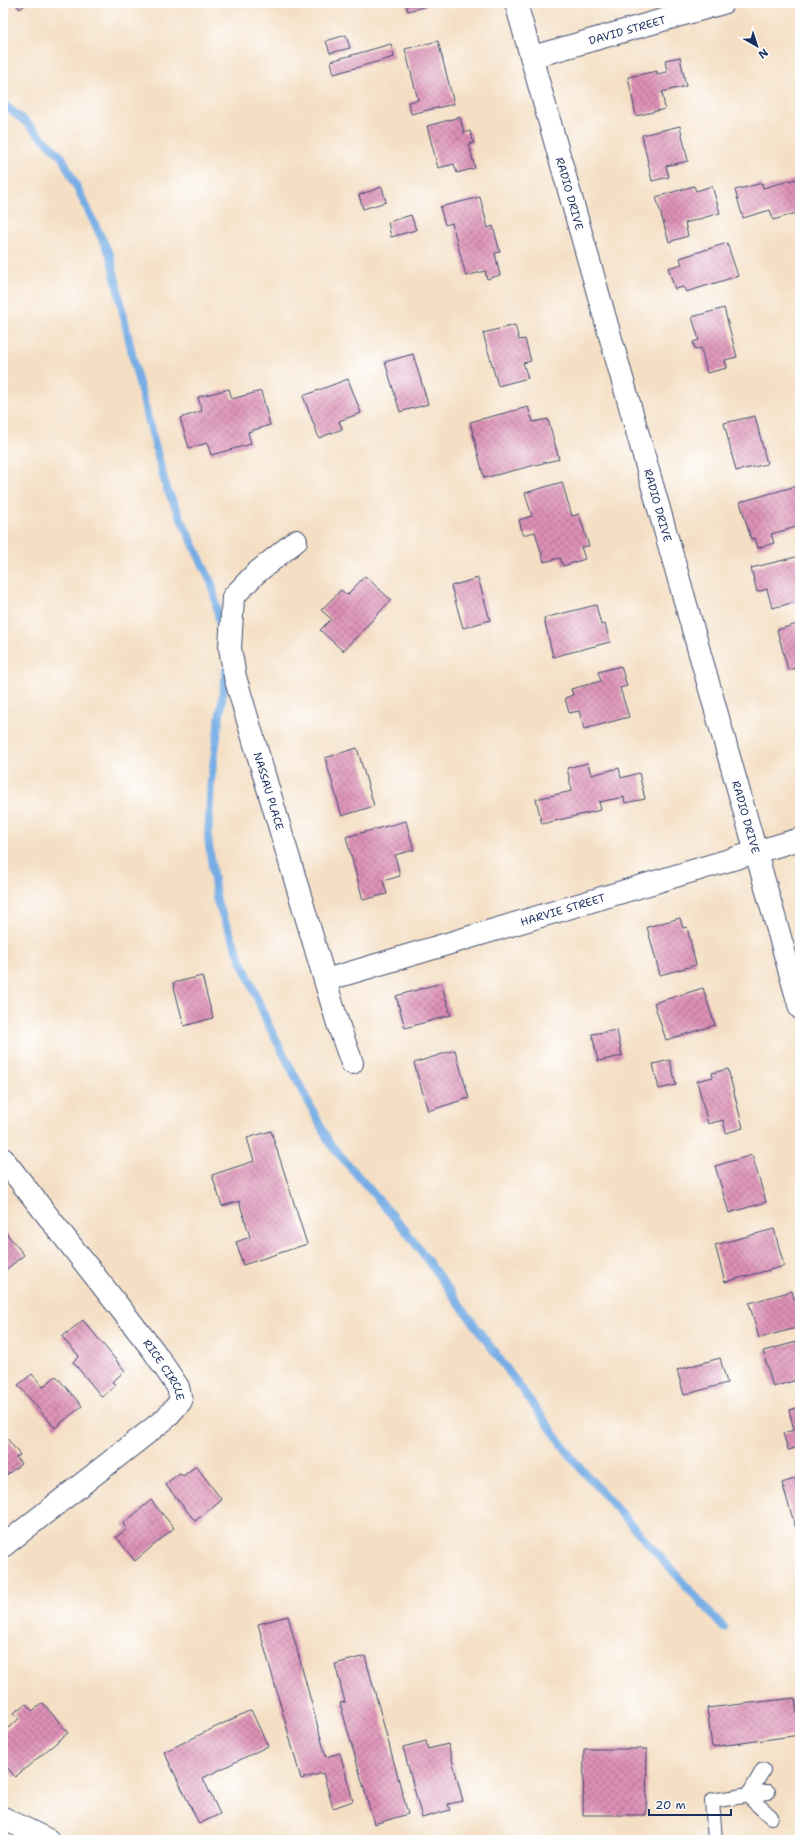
<svg xmlns="http://www.w3.org/2000/svg" width="803" height="1843" font-family="'Shantell Sans',sans-serif">
  <style>
    .lines { fill: none; stroke-linecap: round; stroke-linejoin: round }
    .stream { stroke: #76ade5; stroke-width: 8 }
    .building { fill: url(#building-cross-hatch) }
    .lane-casing { stroke: #3c496d; stroke-width: 16 }
    .street-casing { stroke: #3c496d; stroke-width: 24 }
    .secondary-casing { stroke: #3c496d; stroke-width: 24 }
    .lane { stroke: #fff; stroke-width: 14 }
    .street { stroke: #fff; stroke-width: 22 }
    .secondary { stroke: #fff; stroke-width: 22 }
    .labels { text-anchor: middle; stroke-width: 3; stroke-linejoin: round; paint-order: stroke }
    .street-label { font-size: 11px; fill: #1b2f5e; stroke: #fff }
  </style>
  <defs>
    <pattern id="building-cross-hatch" width="8" height="8" patternUnits="userSpaceOnUse"><rect width="8" height="8" fill="#dd90b5"/><path d="M0 0l8 8M0 8l8-8" fill="none" stroke="#b27696"/></pattern>
  </defs>
  <rect width="100%" height="100%" fill="#fff"/>
  <filter id="ink" filterUnits="userSpaceOnUse"><feTurbulence type="fractalNoise" baseFrequency=".025" numOctaves="2"/><feDisplacementMap in="SourceGraphic" scale="8" xChannelSelector="R" yChannelSelector="G"/><feConvolveMatrix kernelMatrix="1 2 1 2 8 2 1 2 1" color-interpolation-filters="sRGB"/></filter>
  <filter id="wash" filterUnits="userSpaceOnUse"><feTurbulence type="fractalNoise" baseFrequency=".012" numOctaves="4" result="noise"/><feDisplacementMap in="SourceGraphic" scale="16" xChannelSelector="R" yChannelSelector="G"/><feGaussianBlur stdDeviation="0.9" result="paint"/><feColorMatrix in="noise" values="0 0 0 0 0 0 0 0 0 0 0 0 0 0 0 0 0 1.4 0 .05"/><feComposite in="paint" operator="in"/></filter>
  <g filter="url(#wash)">
    <rect width="100%" height="100%" fill="#f4dfc4"/>
    <g class="lines">
      <g class="stream">
        <polyline points="3,104 27,123 62,157 110,255 137,376 166,487 212,584 222,635"/>
        <polyline points="226,670 211,781 208,838 217,902 267,1022 330,1144 406,1231 575,1462 724,1628"/>
      </g>
    </g>
    <g id="blocks">
      <g class="building">
        <polygon points="15,3 27,3 20,9"/>
        <polygon points="406,3 427,3 427,6 408,11"/>
        <polygon points="346,35 350,48 330,53 326,41"/>
        <polygon points="438,41 454,104 411,114 408,102 418,100 405,49"/>
        <polygon points="391,44 394,57 334,74 331,61"/>
        <polygon points="680,57 686,86 662,92 665,109 636,116 628,77 657,71 657,74 667,72 665,60"/>
        <polygon points="460,117 464,133 470,131 474,143 469,144 475,168 457,173 454,164 438,168 427,126"/>
        <polygon points="680,126 688,161 666,166 669,177 652,181 642,135"/>
        <polygon points="796,179 800,191 800,212 773,220 770,210 743,218 735,190 762,183 763,188"/>
        <polygon points="694,186 696,191 712,186 720,213 685,223 688,236 669,242 656,197"/>
        <polygon points="382,187 386,202 363,209 359,195"/>
        <polygon points="480,197 488,228 493,226 500,252 495,253 500,275 487,279 485,271 466,276 452,223 445,225 440,207"/>
        <polygon points="411,215 416,230 391,237 388,222"/>
        <polygon points="727,243 738,276 686,292 684,287 675,289 668,268 682,264 680,258"/>
        <polygon points="724,308 737,357 725,360 727,368 707,373 701,348 695,350 693,342 699,340 692,317"/>
        <polygon points="515,325 519,340 525,339 531,361 523,363 528,378 498,386 483,333"/>
        <polygon points="413,354 428,404 400,412 385,362"/>
        <polygon points="348,379 361,413 339,421 342,429 319,438 303,396"/>
        <polygon points="229,389 232,399 261,391 270,425 248,432 251,444 211,455 207,443 189,448 180,418 202,411 198,397"/>
        <polygon points="528,407 533,422 548,419 559,459 484,478 470,422"/>
        <polygon points="755,416 767,464 736,471 724,423"/>
        <polygon points="562,482 572,516 579,514 589,546 581,547 585,559 563,566 560,558 544,562 535,532 523,535 519,520 532,516 525,493"/>
        <polygon points="800,485 800,526 771,534 774,543 758,548 755,538 751,539 740,502"/>
        <polygon points="800,556 800,601 772,608 767,589 757,592 751,568"/>
        <polygon points="365,576 391,600 343,651 320,630 331,619 321,610 341,590 347,595"/>
        <polygon points="478,578 490,620 463,628 451,586"/>
        <polygon points="596,605 601,625 605,624 610,642 553,657 544,618"/>
        <polygon points="800,623 800,667 788,670 777,630"/>
        <polygon points="621,666 627,686 620,688 629,717 584,729 579,711 569,713 565,698 573,695 571,689 601,681 598,672"/>
        <polygon points="357,748 374,806 342,816 325,758"/>
        <polygon points="588,763 591,775 619,768 621,778 639,773 645,799 625,803 624,797 599,802 601,810 542,824 536,799 572,791 567,768"/>
        <polygon points="406,821 414,850 395,855 400,876 383,881 387,894 363,900 346,837"/>
        <polygon points="680,918 683,928 687,927 696,965 660,975 647,927"/>
        <polygon points="202,976 213,1018 184,1026 173,983"/>
        <polygon points="441,983 451,1015 405,1028 396,996"/>
        <polygon points="703,988 715,1025 666,1040 654,1003"/>
        <polygon points="617,1030 622,1056 598,1061 592,1034"/>
        <polygon points="455,1050 469,1098 428,1111 414,1063"/>
        <polygon points="670,1060 676,1085 659,1089 653,1064"/>
        <polygon points="728,1069 743,1128 726,1133 723,1120 708,1124 697,1081 713,1077 712,1073"/>
        <polygon points="271,1131 307,1244 243,1265 236,1242 250,1237 239,1201 222,1206 212,1175 254,1161 247,1138"/>
        <polygon points="752,1155 766,1202 729,1213 715,1166"/>
        <polygon points="3,1229 24,1255 3,1272"/>
        <polygon points="774,1229 784,1266 725,1282 715,1245"/>
        <polygon points="792,1291 794,1299 800,1297 800,1327 759,1338 749,1303"/>
        <polygon points="83,1320 125,1371 112,1382 116,1385 102,1397 73,1362 79,1356 62,1337"/>
        <polygon points="800,1341 800,1379 773,1387 763,1351"/>
        <polygon points="720,1358 727,1383 684,1395 677,1370"/>
        <polygon points="32,1374 43,1387 56,1376 82,1406 55,1428 18,1385"/>
        <polygon points="800,1407 800,1447 788,1450 783,1433 794,1430 789,1410"/>
        <polygon points="3,1433 20,1455 16,1457 21,1464 4,1477"/>
        <polygon points="196,1466 222,1500 195,1521 165,1484 180,1473 183,1476"/>
        <polygon points="800,1477 800,1532 797,1532 782,1483"/>
        <polygon points="151,1500 174,1528 135,1561 116,1537 127,1529 123,1524"/>
        <polygon points="288,1616 326,1757 340,1753 353,1801 333,1808 323,1773 301,1779 258,1624"/>
        <polygon points="365,1656 408,1814 374,1824 340,1703 345,1702 335,1664"/>
        <polygon points="795,1698 800,1735 712,1747 707,1708"/>
        <polygon points="43,1703 68,1733 15,1777 3,1762 3,1758 5,1756 3,1753 3,1732 19,1719 14,1713 26,1704 32,1711"/>
        <polygon points="251,1710 268,1746 203,1778 220,1814 199,1824 164,1752"/>
        <polygon points="426,1741 428,1749 448,1744 463,1801 448,1804 450,1810 422,1818 403,1747"/>
        <polygon points="584,1749 647,1749 646,1815 583,1815"/>
      </g>
    </g>
  </g>
  <g filter="url(#ink)">
    <use href="#blocks" fill-opacity="0" stroke="#3c496d" stroke-width="1"/>
    <g class="lines">
      <g class="lane-casing">
        <g id="lane">
          <polyline points="763,1770 748,1796 771,1817"/>
          <polyline points="715,1840 712,1801 768,1792"/>
        </g>
      </g>
      <g class="street-casing">
        <g id="street">
          <path id="s1" d="M 516,3 L 800,1008"/>
          <path id="s2" d="M 532,57 L 723,3"/>
          <path id="s3" d="M 296,541 L 255,574 L 233,597 L 230,648 L 235,677 L 338,1024 L 352,1063"/>
          <path id="s4" d="M 326,980 L 800,839"/>
          <path id="s5" d="M 3,1159 L 153,1350 L 178,1387 L 181,1401 L 165,1419 L 3,1546"/>
        </g>
      </g>
      <g class="secondary-casing">
        <polyline id="secondary" points="3,1818 48,1840"/>
      </g>
      <use href="#lane" class="lane"/>
      <use href="#street" class="street"/>
      <use href="#secondary" class="secondary"/>
    </g>
  </g>
  <g class="labels">
    <g class="street-label">
      <text dy="4" stroke="none"><textPath href="#s2" startOffset="99">DAVID STREET</textPath></text>
      <text dy="4" stroke="none"><textPath href="#s1" startOffset="198">RADIO DRIVE</textPath></text>
      <text dy="4" stroke="none"><textPath href="#s1" startOffset="522">RADIO DRIVE</textPath></text>
      <text dy="4" stroke="none"><textPath href="#s3" startOffset="284">NASSAU PLACE</textPath></text>
      <text dy="4" stroke="none"><textPath href="#s1" startOffset="846">RADIO DRIVE</textPath></text>
      <text dy="4" stroke="none"><textPath href="#s4" startOffset="247">HARVIE STREET</textPath></text>
      <text dy="4" stroke="none"><textPath href="#s5" startOffset="266">RICE CIRCLE</textPath></text>
    </g>
  </g>
  <rect width="803" height="1843" fill="none" stroke="#fff" stroke-width="16"/>
  <g transform="translate(757 46) rotate(141)" stroke="#ffffff" stroke-width="3" paint-order="stroke">
  <path d="M0-3L7 15L0 10L-7 15Z" fill="#1b2f5e"/>
  <text y="-6" font-size="11" font-weight="bold" text-anchor="middle" fill="#1b2f5e">N</text>
  </g>
  <path d="M649 1809v6h82v-6" fill="none" stroke="#1b2f5e" stroke-width="2"/>
  <text x="655" y="1809" font-size="12" fill="#1b2f5e" stroke="#ffffff" stroke-width="3" paint-order="stroke">20 m</text>
</svg>
